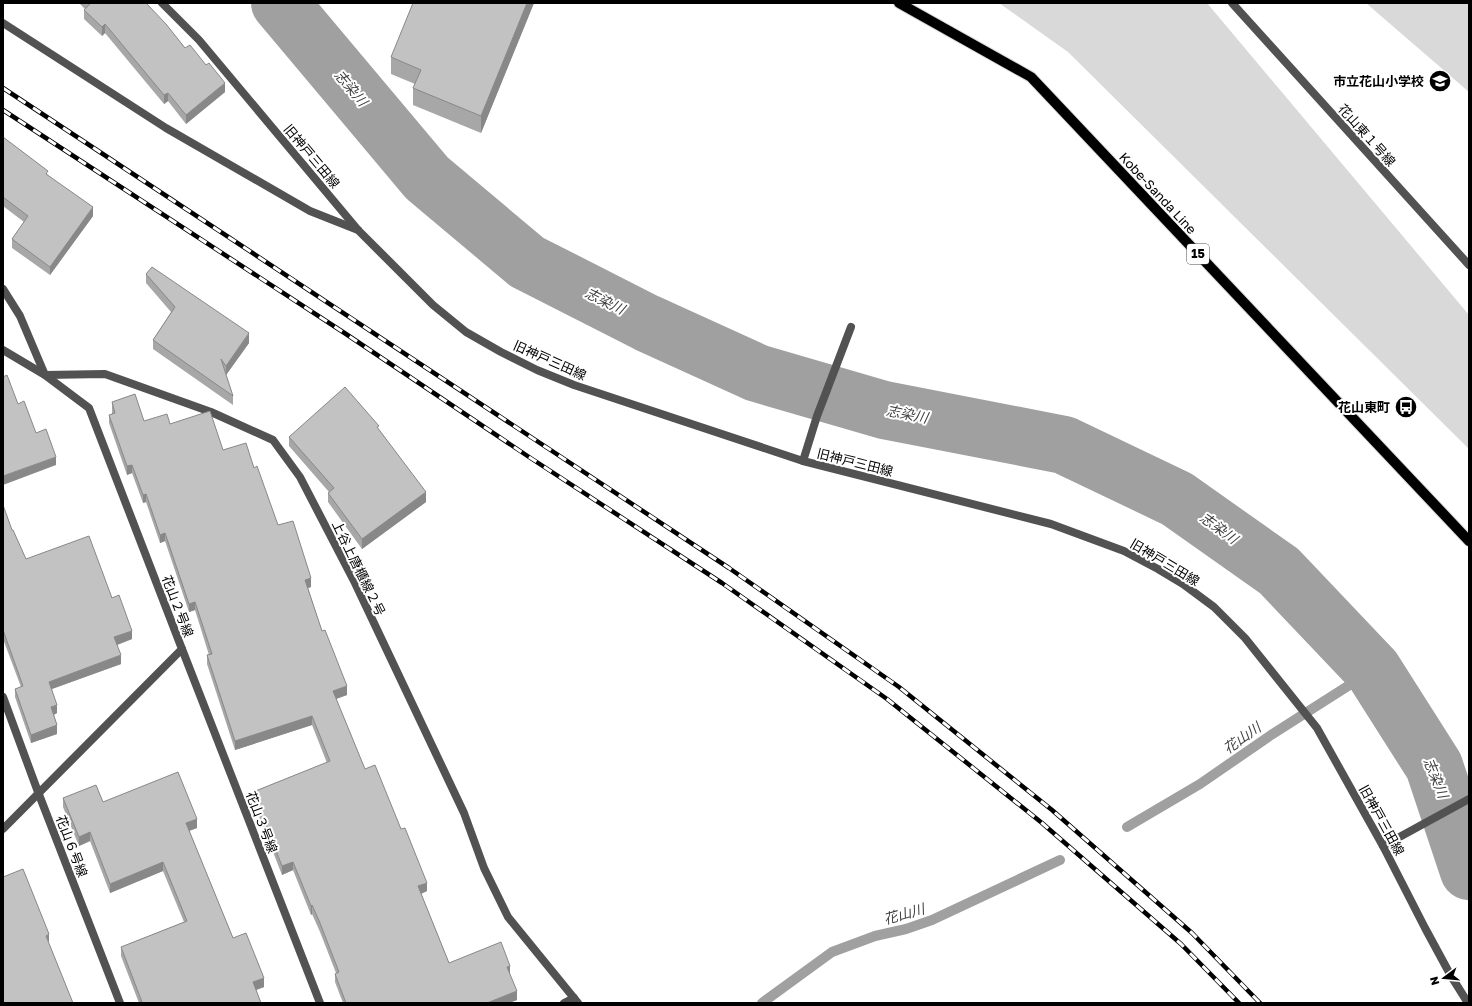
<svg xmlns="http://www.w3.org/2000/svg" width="1472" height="1006" font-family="'Golos Text','Noto Sans JP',sans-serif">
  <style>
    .green { fill: #d9d9d9 }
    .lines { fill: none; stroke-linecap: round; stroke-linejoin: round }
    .stream { stroke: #a0a0a0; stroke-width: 10 }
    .river { stroke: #a0a0a0; stroke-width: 58 }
    .primary-casing { stroke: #dbdbdb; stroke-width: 12 }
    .minor { stroke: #525252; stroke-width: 8 }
    .tertiary { stroke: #525252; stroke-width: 8 }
    .primary { stroke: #000; stroke-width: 10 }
    .rail-casing { stroke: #000; stroke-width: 4.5 }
    .rail { stroke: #fff; stroke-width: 3; stroke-dasharray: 9; stroke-linecap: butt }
    .wall { fill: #a7a7a7 }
    .shaded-wall { fill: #888 }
    .building { fill: #c2c2c2; stroke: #888 }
    .labels { text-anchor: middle; stroke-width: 4; stroke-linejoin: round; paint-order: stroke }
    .shield { fill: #fff; stroke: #4c4c4c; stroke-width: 1 }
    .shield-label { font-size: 12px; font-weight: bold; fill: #000 }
    .poi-label { font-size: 13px; font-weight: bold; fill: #000; stroke: #fff; text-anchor: end }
    .street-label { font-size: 13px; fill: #000; stroke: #fff }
    .water-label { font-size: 14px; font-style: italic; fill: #414141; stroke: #fff }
  </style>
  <rect width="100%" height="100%" fill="#fff"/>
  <g class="green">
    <polygon points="999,3 1207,3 1469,315 1469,449 1068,52"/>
    <polygon points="1366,3 1469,3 1469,92"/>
  </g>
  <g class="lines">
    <g class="stream">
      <polyline points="1127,827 1200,784 1271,735 1373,670"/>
      <polyline points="762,1003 832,952 875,936 906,929 932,920 1060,860"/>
    </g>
    <polyline class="river" points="280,3 427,178 527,262 647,323 757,373 884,410 1064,445 1177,499 1279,571 1373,670 1434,766 1469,871"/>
    <g class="primary-casing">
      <polyline id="primary" points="899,3 1031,77 1469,541"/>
    </g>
    <g class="minor">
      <polyline points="3,23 166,128 310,211 358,230"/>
      <polyline points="3,289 20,316 45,375 105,374 211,412 273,440 300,477 355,583 464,813 484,868 508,917 578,1003"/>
      <polyline points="3,350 45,375 89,408 182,649 3,829"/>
      <polyline points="803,461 817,416 851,327"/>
      <polyline points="182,649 320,1003"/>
      <polyline points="3,697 38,792 120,1003"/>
      <polyline points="564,1003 574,998"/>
    </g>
    <g class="tertiary">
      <polyline points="162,3 199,40 358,230 433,305 466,332 501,352 537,370 574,385 803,461 1051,524 1124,551 1158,569 1183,584 1214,607 1245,638 1317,728 1383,846 1425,928 1451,976 1468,1003"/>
      <polyline points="1232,3 1469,265"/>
      <polyline points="1383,846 1469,799"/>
    </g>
    <use href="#primary" class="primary"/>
    <g class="rail-casing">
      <g id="rail">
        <polyline points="3,88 729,568 899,687 1052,810 1192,933 1260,1003"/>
        <polyline points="3,110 346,334 529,457 722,583 887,699 1042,823 1181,944 1239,1003"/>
      </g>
    </g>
    <use href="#rail" class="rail"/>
  </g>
  <g class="wall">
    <polygon points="79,3 146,3 185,48 225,92 186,124 168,101 164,104 105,33 102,36 84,19 84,10 85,9"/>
    <polygon points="534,3 481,133 413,105 413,88 415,84 391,74 391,57"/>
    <polygon points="3,137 48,175 93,216 50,275 12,248 12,239 24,222 3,206"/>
    <polygon points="146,274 249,343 226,375 233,396 233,405 153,349 153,340 171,312 146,283"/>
    <polygon points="112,402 144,421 170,424 223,450 254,468 278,525 311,587 308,588 322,631 347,695 336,699 365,769 401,829 427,891 421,894 449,963 510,975 517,1000 509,1003 343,1003 335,982 335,974 336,973 320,932 312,914 311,915 293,870 282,875 253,801 253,792 327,763 312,725 235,750 207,664 207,655 209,655 195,610 189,612 165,541 160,543 146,502 143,503 132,473 127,475 109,423 109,415 112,414"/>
    <polygon points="379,430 426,502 362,549 328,502 328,493 329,492 289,446 289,437"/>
    <polygon points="3,505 12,530 26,559 112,598 132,639 117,645 121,664 52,689 57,713 54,715 57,734 31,743 15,697 15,689 21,687 3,639"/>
    <polygon points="63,798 103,802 197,828 189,831 233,938 264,987 256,990 261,1003 139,1003 121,956 121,947 184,922 163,871 110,893 90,841 79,846 63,807"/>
  </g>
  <g class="shaded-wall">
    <polygon points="527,3 534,3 481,133 481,116"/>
    <polygon points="105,24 105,33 102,36 102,27"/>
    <polygon points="225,83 225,92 186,124 186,115"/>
    <polygon points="168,93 168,101 164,104 164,95"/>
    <polygon points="93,207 93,216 50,275 50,267"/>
    <polygon points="249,333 249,343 226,375 226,366"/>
    <polygon points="56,457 56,465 3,485 3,476"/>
    <polygon points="132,465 132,473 127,475 127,466"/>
    <polygon points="426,492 426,502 362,549 362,539"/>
    <polygon points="146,494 146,502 143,503 143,495"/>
    <polygon points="165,533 165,541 160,543 160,535"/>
    <polygon points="311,578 311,587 305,589 305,580"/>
    <polygon points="195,602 195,610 189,612 189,604"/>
    <polygon points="132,631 132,639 114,646 114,637"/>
    <polygon points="121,655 121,664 49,690 49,682"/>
    <polygon points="347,686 347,695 333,700 333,691"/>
    <polygon points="57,705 57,713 51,716 51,707"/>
    <polygon points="312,716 312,725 235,750 235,741"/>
    <polygon points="57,725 57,734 31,743 31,735"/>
    <polygon points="197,819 197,828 186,832 186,823"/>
    <polygon points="90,832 90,841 79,846 79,837"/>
    <polygon points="163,862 163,871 110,893 110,884"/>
    <polygon points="293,862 293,870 282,875 282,866"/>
    <polygon points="427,883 427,891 418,895 418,886"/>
    <polygon points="312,905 312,914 311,915 311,906"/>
    <polygon points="49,934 49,943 46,936"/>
    <polygon points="510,966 510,975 507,976 507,967"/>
    <polygon points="264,978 264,987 253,991 253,982"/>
    <polygon points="517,991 517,1000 509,1003 487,1003"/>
  </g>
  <g class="building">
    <polygon points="89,3 146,3 166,24 185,48 190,45 206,65 209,63 225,83 186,115 168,93 164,95 105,24 102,27 84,10 90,4"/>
    <polygon points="413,3 527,3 481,116 413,88 421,70 391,57"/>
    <polygon points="3,137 48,171 46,174 93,207 50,267 12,239 28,216 3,197"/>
    <polygon points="152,267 249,333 226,366 221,359 233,396 153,340 175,307 146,274"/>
    <polygon points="7,375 18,404 24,401 36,433 46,429 56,457 3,476 3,377"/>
    <polygon points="345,387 379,426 377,427 426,492 362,539 328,493 334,488 289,437"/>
    <polygon points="135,394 144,421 167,414 170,424 210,411 223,450 246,443 254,468 257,466 278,525 293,521 311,578 305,580 322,631 325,630 347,686 333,691 365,769 375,765 401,829 405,828 427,883 418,886 449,963 501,942 510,966 507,967 517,991 487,1003 346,1003 335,974 339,972 320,923 312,905 311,906 293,862 282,866 253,792 330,761 312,716 235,741 207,655 212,654 195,602 189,604 165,533 160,535 146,494 143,495 132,465 127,466 109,415 115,413 112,402"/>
    <polygon points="3,505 12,530 13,530 26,559 89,536 112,598 119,595 132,631 114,637 121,655 49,682 57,705 51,707 57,725 31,735 15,689 23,686 3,630"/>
    <polygon points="178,772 197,819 186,823 233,938 246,933 264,978 253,982 261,1003 141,1003 141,1002 142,1002 121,947 187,921 163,862 110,884 90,832 79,837 63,798 96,785 103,802"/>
    <polygon points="23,869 49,934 46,936 73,1003 3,1003 3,877"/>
  </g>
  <defs>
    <g id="school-disc" transform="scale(1.15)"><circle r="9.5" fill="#000" stroke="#fff"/><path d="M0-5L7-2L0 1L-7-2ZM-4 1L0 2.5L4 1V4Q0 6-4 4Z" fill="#fff"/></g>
    <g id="bus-disc" transform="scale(1.15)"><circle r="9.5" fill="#000" stroke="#fff"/><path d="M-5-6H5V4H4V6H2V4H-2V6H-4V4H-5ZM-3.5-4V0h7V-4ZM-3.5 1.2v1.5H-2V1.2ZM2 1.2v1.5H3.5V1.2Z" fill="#fff"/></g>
  </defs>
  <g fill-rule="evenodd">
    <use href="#school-disc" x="1440" y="81"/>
    <use href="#bus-disc" x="1406" y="407"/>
  </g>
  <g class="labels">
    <rect class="shield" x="1187" y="244" width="22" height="20" rx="3"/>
    <g class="shield-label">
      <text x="1198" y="258">15</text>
    </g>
    <g class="poi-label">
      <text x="1424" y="86">市立花山小学校</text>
      <text x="1390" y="412">花山東町</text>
    </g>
    <g class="street-label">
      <text transform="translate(1367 135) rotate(48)" y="5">花山東１号線</text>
      <text transform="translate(312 156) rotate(50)" y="5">旧神戸三田線</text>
      <text transform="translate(1158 193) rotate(47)" y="5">Kobe-Sanda Line</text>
      <text transform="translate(550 360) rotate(24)" y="5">旧神戸三田線</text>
      <text transform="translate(855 462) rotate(14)" y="5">旧神戸三田線</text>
      <text transform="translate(1165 562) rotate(31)" y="5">旧神戸三田線</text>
      <text transform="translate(359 568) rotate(64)" y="5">上谷上唐櫃線２号</text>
      <text transform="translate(178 606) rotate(69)" y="5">花山２号線</text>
      <text transform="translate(1382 820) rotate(61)" y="5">旧神戸三田線</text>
      <text transform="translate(262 822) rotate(69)" y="5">花山３号線</text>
      <text transform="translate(72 846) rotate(69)" y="5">花山６号線</text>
    </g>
    <g class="water-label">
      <text transform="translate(351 88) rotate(50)" y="5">志染川</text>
      <text transform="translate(605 301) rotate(26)" y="5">志染川</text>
      <text transform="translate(907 414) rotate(11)" y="5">志染川</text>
      <text transform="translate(1219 528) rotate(36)" y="5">志染川</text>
      <text transform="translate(1242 738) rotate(-35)" y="5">花山川</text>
      <text transform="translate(1436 778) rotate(68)" y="5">志染川</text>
      <text transform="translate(904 914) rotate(-16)" y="5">花山川</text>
    </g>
  </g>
  <rect width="1472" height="1006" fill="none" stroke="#000000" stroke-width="8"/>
  <g transform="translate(1444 978) rotate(254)" stroke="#ffffff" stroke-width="3" paint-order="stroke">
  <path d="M0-3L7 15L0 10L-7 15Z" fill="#000000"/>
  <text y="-6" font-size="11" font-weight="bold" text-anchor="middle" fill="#000000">N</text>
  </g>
</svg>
